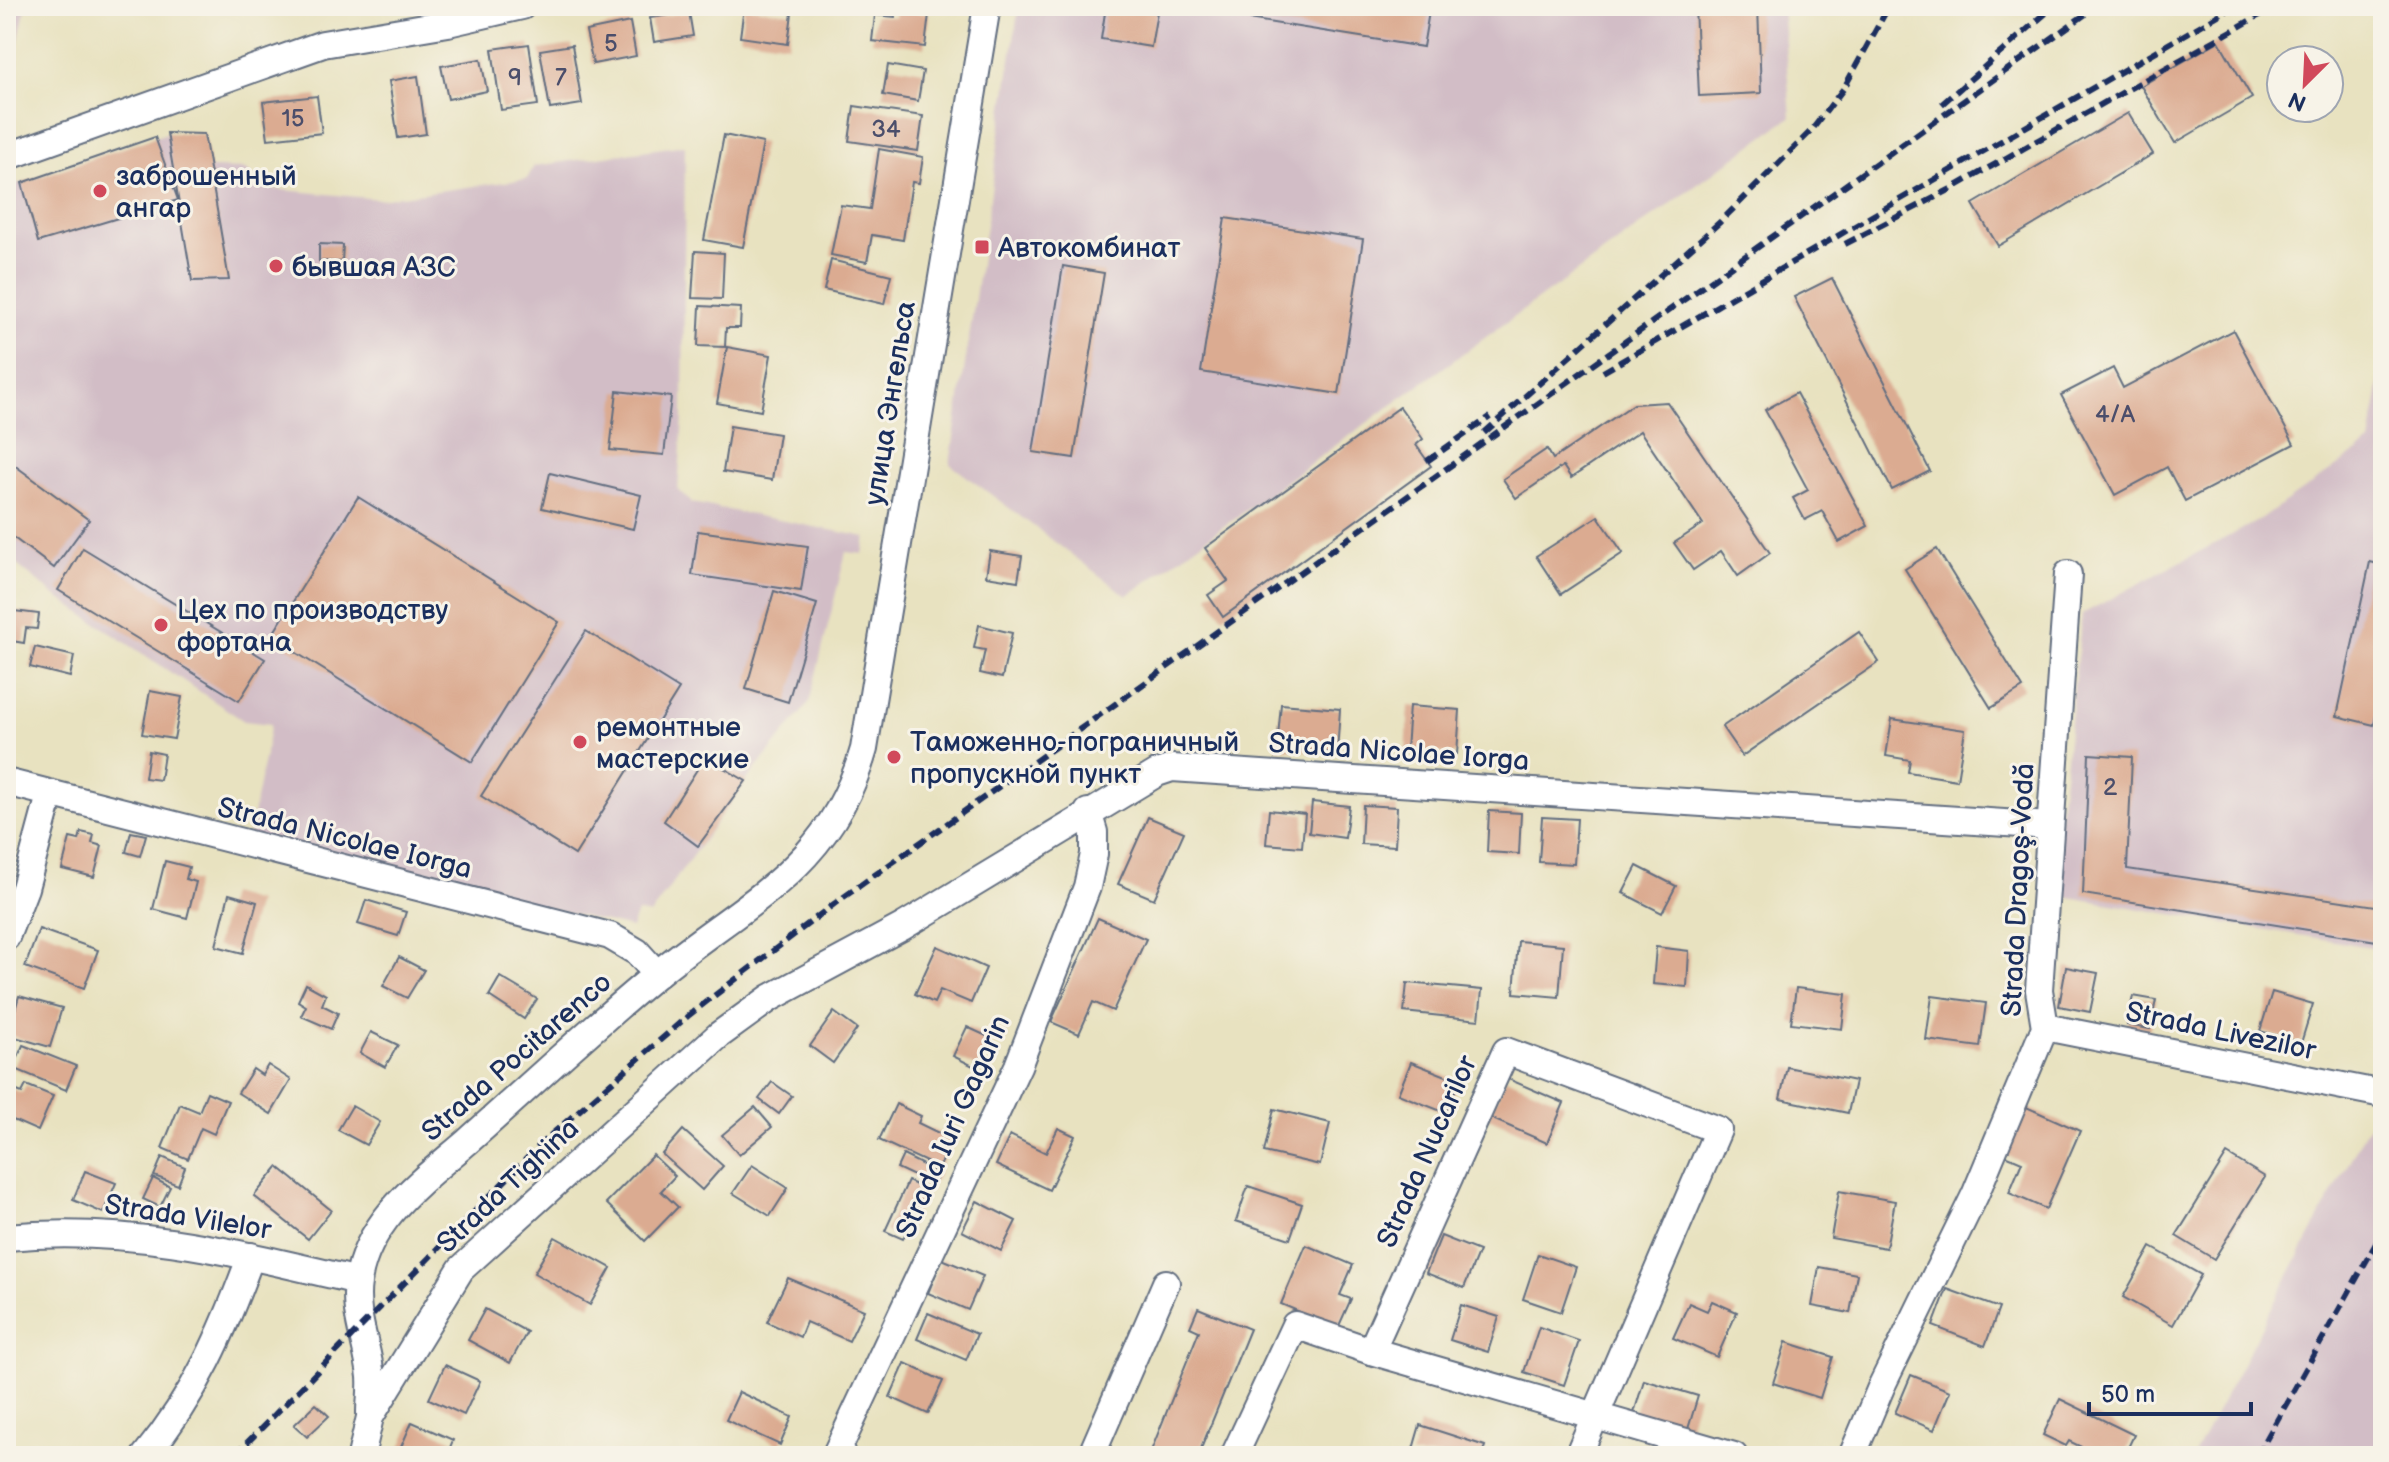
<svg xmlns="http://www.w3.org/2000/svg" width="2389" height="1462" font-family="'Balsamiq Sans',sans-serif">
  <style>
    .industrial { fill: #d2bdc6 }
    .building { fill: #dbab91 }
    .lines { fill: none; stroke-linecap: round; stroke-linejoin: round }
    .minor-casing { stroke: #636e80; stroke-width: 30 }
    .minor { stroke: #fff; stroke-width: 26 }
    .rail { stroke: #1b2f5e; stroke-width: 6; stroke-dasharray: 12 6; stroke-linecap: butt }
    .poi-dot { fill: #d1495b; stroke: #f7f3e8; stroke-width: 3 }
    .labels { text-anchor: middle; stroke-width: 6; stroke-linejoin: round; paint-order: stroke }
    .number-label { font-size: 24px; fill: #4b4e6b }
    .poi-label { font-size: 28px; fill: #1b2f5e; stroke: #f7f3e8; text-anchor: start }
    .street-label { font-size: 28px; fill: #1b2f5e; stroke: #f7f3e8 }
  </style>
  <rect width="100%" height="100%" fill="#f7f3e8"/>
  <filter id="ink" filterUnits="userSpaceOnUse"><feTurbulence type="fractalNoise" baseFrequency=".0125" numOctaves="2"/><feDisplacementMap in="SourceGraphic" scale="16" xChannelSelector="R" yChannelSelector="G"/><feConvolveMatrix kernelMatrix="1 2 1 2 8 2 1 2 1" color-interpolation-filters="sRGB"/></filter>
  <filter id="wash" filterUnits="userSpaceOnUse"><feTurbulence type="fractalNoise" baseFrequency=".006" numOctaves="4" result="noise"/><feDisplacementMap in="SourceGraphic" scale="32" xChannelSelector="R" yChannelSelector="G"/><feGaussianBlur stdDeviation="1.8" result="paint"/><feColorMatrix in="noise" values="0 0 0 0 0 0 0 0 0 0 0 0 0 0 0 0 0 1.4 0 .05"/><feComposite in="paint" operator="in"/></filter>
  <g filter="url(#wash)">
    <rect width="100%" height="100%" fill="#e8e2c0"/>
    <g class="industrial">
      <polygon points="6,6 26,6 6,99"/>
      <polygon points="1019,6 1782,6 1791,117 1127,596 950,464"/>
      <polygon points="167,133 204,134 209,168 246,169 263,188 379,199 527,179 534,166 685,145 683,418 678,490 692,503 866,537 863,554 846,552 809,703 746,781 650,915 637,912 631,928 249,835 271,724 244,721 54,595 6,556 6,184 22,183"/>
      <polygon points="2383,360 2383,949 2051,894 2082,614 2263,518 2370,443"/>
      <polygon points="2383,1110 2383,1456 2193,1456 2374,1115"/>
    </g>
    <g id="blocks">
      <g class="building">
        <polygon points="1106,6 1158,6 1151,47 1101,39"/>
        <polygon points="1193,6 1430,6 1423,47 1192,10"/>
        <polygon points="1695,6 1758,6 1761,93 1699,96"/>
        <polygon points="744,7 792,13 788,44 740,37"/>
        <polygon points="896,10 929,14 925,47 872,41 875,15 895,17"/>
        <polygon points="689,12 693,36 654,42 650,18"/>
        <polygon points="630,22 636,56 593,64 586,31"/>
        <polygon points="2219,41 2252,98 2175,143 2141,86"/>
        <polygon points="529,44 538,105 501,110 492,49"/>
        <polygon points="572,45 582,104 550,109 540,50"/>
        <polygon points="481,59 487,91 448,99 441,66"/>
        <polygon points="888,65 923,71 918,101 883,95"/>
        <polygon points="418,76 426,134 398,138 389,81"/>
        <polygon points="317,96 322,133 268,139 263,102"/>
        <polygon points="854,106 923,116 918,151 849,141"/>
        <polygon points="2128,113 2153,154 1998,246 1973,204"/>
        <polygon points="167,133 204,134 229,280 192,281"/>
        <polygon points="724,135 763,143 743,247 704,240"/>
        <polygon points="155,137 178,200 38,242 22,183"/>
        <polygon points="879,149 923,157 919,183 912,182 903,240 872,235 867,262 831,255 841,205 870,209"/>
        <polygon points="1225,218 1363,239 1339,394 1201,372"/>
        <polygon points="319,244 343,245 342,262 319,261"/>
        <polygon points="695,251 724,253 722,299 692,298"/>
        <polygon points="831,260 891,275 884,304 824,290"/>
        <polygon points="1063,266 1104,273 1074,458 1033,452"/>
        <polygon points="1832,278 1930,471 1892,490 1794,297"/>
        <polygon points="700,306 741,308 740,328 726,328 725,347 698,346"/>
        <polygon points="2233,330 2294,444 2185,501 2167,467 2115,495 2061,395 2113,368 2123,388"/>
        <polygon points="727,347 771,355 761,411 717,403"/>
        <polygon points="617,391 671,397 664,455 610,450"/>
        <polygon points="1796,393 1868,526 1839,542 1822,511 1805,520 1793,498 1808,490 1765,410"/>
        <polygon points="1667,402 1770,553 1738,576 1721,551 1693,570 1674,543 1703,524 1640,431 1571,478 1563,466 1516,498 1503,479 1547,449 1553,459 1634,404"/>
        <polygon points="1400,407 1423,439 1416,445 1431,466 1223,617 1208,595 1228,581 1205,548"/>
        <polygon points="730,426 779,434 772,480 723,472"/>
        <polygon points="6,459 89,520 54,568 6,532"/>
        <polygon points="550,473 641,495 633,529 542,508"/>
        <polygon points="358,497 559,622 472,762 271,637"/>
        <polygon points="1598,516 1623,553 1561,594 1536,556"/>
        <polygon points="698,531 808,546 801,591 692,575"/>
        <polygon points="83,548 265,659 239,701 58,590"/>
        <polygon points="1937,549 2023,688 1991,708 1905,569"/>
        <polygon points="990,551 1022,556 1018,581 986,576"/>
        <polygon points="2370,562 2383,565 2383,683 2374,725 2337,716"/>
        <polygon points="774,591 817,604 788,702 746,689"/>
        <polygon points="6,610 39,614 37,629 26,628 24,643 6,640"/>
        <polygon points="979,625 1012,633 1002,678 980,673 985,650 974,648"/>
        <polygon points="586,631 679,689 575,855 481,796"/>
        <polygon points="1859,632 1879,662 1742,756 1722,727"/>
        <polygon points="35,647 74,656 70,677 30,667"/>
        <polygon points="150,691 182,697 174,739 142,734"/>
        <polygon points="1281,704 1340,709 1337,753 1277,748"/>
        <polygon points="1409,706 1460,710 1457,754 1406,751"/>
        <polygon points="1892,719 1965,730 1957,780 1908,772 1910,760 1886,756"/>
        <polygon points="149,751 164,754 160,780 145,778"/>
        <polygon points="2089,754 2132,757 2127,869 2383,907 2383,942 2083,894"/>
        <polygon points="705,757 746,781 698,846 664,821"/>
        <polygon points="1312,802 1349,806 1345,838 1309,833"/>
        <polygon points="1363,805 1397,807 1395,846 1361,844"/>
        <polygon points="1269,810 1305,814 1302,847 1266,844"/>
        <polygon points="1489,811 1521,813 1519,854 1487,852"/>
        <polygon points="1148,817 1184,832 1154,899 1118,884"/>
        <polygon points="1542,817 1577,819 1574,864 1539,862"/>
        <polygon points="81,832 94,835 92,843 102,846 94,877 62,869 70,838 79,840"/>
        <polygon points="131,832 146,835 140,856 126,852"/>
        <polygon points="165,861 189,867 186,879 196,882 187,918 153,909"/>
        <polygon points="1637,866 1676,886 1662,913 1623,893"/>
        <polygon points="229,894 257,902 243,953 216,946"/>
        <polygon points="366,900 406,912 398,936 358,924"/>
        <polygon points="1098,918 1146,939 1113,1011 1093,1002 1079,1034 1051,1022"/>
        <polygon points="39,929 98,950 84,988 25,967"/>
        <polygon points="1518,941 1563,945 1559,997 1514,993"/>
        <polygon points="937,946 986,968 971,1003 940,990 934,1003 915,994"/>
        <polygon points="1656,947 1689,951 1687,987 1653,984"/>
        <polygon points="399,957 424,970 407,998 383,986"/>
        <polygon points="2066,967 2098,973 2090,1012 2059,1006"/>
        <polygon points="500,977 537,999 524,1019 489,996"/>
        <polygon points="1407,983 1482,990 1479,1020 1404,1012"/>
        <polygon points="306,984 326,995 322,1005 338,1013 331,1029 301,1016 306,1006 298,1001"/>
        <polygon points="1796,988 1846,994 1842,1029 1791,1023"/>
        <polygon points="2272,992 2313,1004 2301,1043 2260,1031"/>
        <polygon points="19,996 62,1008 50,1047 8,1035"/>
        <polygon points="1932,996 1986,1003 1980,1047 1926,1040"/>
        <polygon points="2133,996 2156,1000 2150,1029 2127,1025"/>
        <polygon points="834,1012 857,1029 833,1063 810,1046"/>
        <polygon points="967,1027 991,1038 977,1068 953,1056"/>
        <polygon points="371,1032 398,1045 385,1067 360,1053"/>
        <polygon points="23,1045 76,1066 66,1090 13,1068"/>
        <polygon points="1411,1062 1459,1081 1446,1113 1398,1094"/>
        <polygon points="268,1065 291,1080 271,1114 238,1093 253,1069 262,1075"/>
        <polygon points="1787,1067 1855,1081 1848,1113 1780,1099"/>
        <polygon points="1506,1078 1564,1103 1547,1143 1488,1117"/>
        <polygon points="772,1082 792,1096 779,1114 759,1099"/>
        <polygon points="26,1085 53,1096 38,1131 6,1117 7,1087 22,1093"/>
        <polygon points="207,1092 228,1101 214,1134 201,1128 188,1159 162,1148 180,1104 199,1112"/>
        <polygon points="896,1104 921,1116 918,1123 953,1140 939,1168 879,1140"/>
        <polygon points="352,1106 380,1122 366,1145 338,1130"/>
        <polygon points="2024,1106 2080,1131 2046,1209 2009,1193 2022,1162 2003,1154"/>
        <polygon points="755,1107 772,1127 739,1155 722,1135"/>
        <polygon points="1274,1109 1330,1123 1320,1165 1264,1152"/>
        <polygon points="1058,1128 1075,1136 1049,1190 996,1165 1010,1135 1046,1153"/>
        <polygon points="683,1130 723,1166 702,1190 662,1154"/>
        <polygon points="2227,1154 2265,1177 2214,1259 2176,1236"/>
        <polygon points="653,1155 675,1176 661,1191 678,1207 645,1241 606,1203"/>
        <polygon points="903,1155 939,1173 933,1185 897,1168"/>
        <polygon points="162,1157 185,1167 178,1185 154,1176"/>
        <polygon points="752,1165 788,1188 770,1216 733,1193"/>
        <polygon points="278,1167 331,1210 308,1239 254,1196"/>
        <polygon points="85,1171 116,1183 103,1213 73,1200"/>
        <polygon points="153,1178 170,1187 160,1207 143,1199"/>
        <polygon points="908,1181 927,1190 903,1239 885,1231"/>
        <polygon points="1248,1186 1302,1204 1290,1239 1236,1221"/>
        <polygon points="1839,1191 1895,1201 1886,1248 1831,1238"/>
        <polygon points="977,1201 1016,1221 1001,1251 962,1231"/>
        <polygon points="1441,1236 1479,1251 1464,1288 1426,1273"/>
        <polygon points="555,1237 611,1268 590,1305 534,1273"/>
        <polygon points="1306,1245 1353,1265 1340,1295 1351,1299 1338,1328 1281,1304"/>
        <polygon points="2151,1247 2201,1275 2173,1325 2123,1297"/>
        <polygon points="1538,1254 1576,1267 1561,1312 1523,1299"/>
        <polygon points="942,1259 983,1276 968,1310 928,1293"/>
        <polygon points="1819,1267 1857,1274 1850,1313 1812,1306"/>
        <polygon points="788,1278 864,1310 849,1341 806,1322 800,1337 767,1322"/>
        <polygon points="1947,1289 1999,1308 1985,1346 1933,1326"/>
        <polygon points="1712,1301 1737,1312 1717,1357 1673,1338 1689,1303 1707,1311"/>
        <polygon points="1461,1305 1499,1317 1488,1352 1450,1340"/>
        <polygon points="1198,1308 1250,1329 1198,1456 1149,1456 1199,1331 1190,1327"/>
        <polygon points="485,1309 527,1332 510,1363 468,1340"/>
        <polygon points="928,1313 977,1334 966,1360 917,1339"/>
        <polygon points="1539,1327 1579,1341 1564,1385 1524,1372"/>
        <polygon points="1786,1342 1833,1357 1820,1398 1773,1383"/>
        <polygon points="905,1363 943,1381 928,1414 890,1397"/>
        <polygon points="445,1365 480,1381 464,1415 429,1399"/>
        <polygon points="1911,1375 1950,1391 1934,1430 1895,1413"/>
        <polygon points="1644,1380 1698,1396 1688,1429 1634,1413"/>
        <polygon points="739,1392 792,1417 780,1445 726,1420"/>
        <polygon points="2060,1399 2134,1435 2124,1456 2100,1456 2069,1441 2066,1446 2043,1435"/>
        <polygon points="316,1404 329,1416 307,1437 294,1425"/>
        <polygon points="412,1422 453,1440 449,1450 462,1456 397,1456"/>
        <polygon points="1420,1425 1485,1446 1482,1456 1411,1456"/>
      </g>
    </g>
  </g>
  <g filter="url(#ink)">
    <use href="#blocks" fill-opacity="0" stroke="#636e80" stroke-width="2"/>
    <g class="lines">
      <g class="minor-casing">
        <g id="minor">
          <polyline points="6,157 323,44 448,23 522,6"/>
          <polyline points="6,782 610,936 637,952 657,974"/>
          <polyline points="6,937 25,888 50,795"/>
          <polyline points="2045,1027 2383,1094"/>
          <path d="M 6,1237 C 130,1225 238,1253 358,1281"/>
          <polyline points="1371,1351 1506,1051 1718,1130 1578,1456"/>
          <path d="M 370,1413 C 370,1401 372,1389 371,1377 C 368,1345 353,1315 358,1282 C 367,1219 423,1180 467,1142 C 530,1086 592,1027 657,974 C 747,900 830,869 864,749 L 987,6"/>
          <path d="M 145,1456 C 197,1393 223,1332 251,1256"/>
          <polyline points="361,1456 370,1417 461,1269 719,1035 770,998 902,927 1157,773 1172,768 2050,826"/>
          <polyline points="835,1456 1018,1066 1087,887 1094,854 1094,832 1088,812"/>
          <polyline points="1091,1456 1166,1283"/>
          <polyline points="1234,1456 1295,1325 1371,1351 1734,1456"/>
          <polyline points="1852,1456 1882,1385 1975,1195 2045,1027 2039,990 2068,574"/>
        </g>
      </g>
      <use href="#minor" class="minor"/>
      <g class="rail">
        <polyline points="1942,104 2054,6"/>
        <polyline points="1845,244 1953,188 2276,6"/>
        <polyline points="1603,372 2234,6"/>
        <polyline points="1484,433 1720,222 1811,131 1844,88 1889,6"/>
        <polyline points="1427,461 1490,417"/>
        <polyline points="234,1456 544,1141 689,1015 834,904 2097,6"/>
        <polyline points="2257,1456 2383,1231"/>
      </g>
    </g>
  </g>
  <g class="poi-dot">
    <circle cx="100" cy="191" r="8"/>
    <rect x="974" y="239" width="16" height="16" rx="4"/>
    <circle cx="276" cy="266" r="8"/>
    <circle cx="161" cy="625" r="8"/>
    <circle cx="580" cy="742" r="8"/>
    <circle cx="894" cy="757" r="8"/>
  </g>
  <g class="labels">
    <g class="number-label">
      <text x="611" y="51">5</text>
      <text x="515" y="85">9</text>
      <text x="561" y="85">7</text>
      <text x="293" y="126">15</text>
      <text x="886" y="137">34</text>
      <text x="2115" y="422">4/A</text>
      <text x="2110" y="795">2</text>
    </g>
    <g class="poi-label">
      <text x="116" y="185">заброшенный<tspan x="116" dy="32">ангар</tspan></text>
      <text x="998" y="257">Автокомбинат</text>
      <text x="292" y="276">бывшая АЗС</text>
      <text x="177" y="619">Цех по производству<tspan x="177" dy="32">фортана</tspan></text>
      <text x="596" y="736">ремонтные<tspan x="596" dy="32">мастерские</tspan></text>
      <text x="910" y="751">Таможенно-пограничный<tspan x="910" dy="32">пропускной пункт</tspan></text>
    </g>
    <g class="street-label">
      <text transform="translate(889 403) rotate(-81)" y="10">улица Энгельса</text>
      <text transform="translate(1399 751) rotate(4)" y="10">Strada Nicolae Iorga</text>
      <text transform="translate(345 837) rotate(14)" y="10">Strada Nicolae Iorga</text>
      <text transform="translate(2017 890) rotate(-87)" y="10">Strada Dragoş-Vodă</text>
      <text transform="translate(2221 1030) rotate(12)" y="10">Strada Livezilor</text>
      <text transform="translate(516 1056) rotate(-41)" y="10">Strada Pocitarenco</text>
      <text transform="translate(952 1126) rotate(-66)" y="10">Strada Iuri Gagarin</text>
      <text transform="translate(1426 1151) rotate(-66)" y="10">Strada Nucarilor</text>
      <text transform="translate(507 1185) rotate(-43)" y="10">Strada Tighina</text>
      <text transform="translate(188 1216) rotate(9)" y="10">Strada Vilelor</text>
    </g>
  </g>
  <rect width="2389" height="1462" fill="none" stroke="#f7f3e8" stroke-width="32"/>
  <g transform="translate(2305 84) rotate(204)"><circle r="38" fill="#f7f3e8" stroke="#9fa5b1" stroke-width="2"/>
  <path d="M0-6L14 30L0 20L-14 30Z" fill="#d1495b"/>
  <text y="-12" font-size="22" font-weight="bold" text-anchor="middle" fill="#1b2f5e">N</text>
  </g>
  <path d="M2089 1402v12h162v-12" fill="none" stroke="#1b2f5e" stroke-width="4"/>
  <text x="2101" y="1402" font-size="24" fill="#1b2f5e" stroke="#f7f3e8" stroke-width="6" paint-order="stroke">50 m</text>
</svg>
